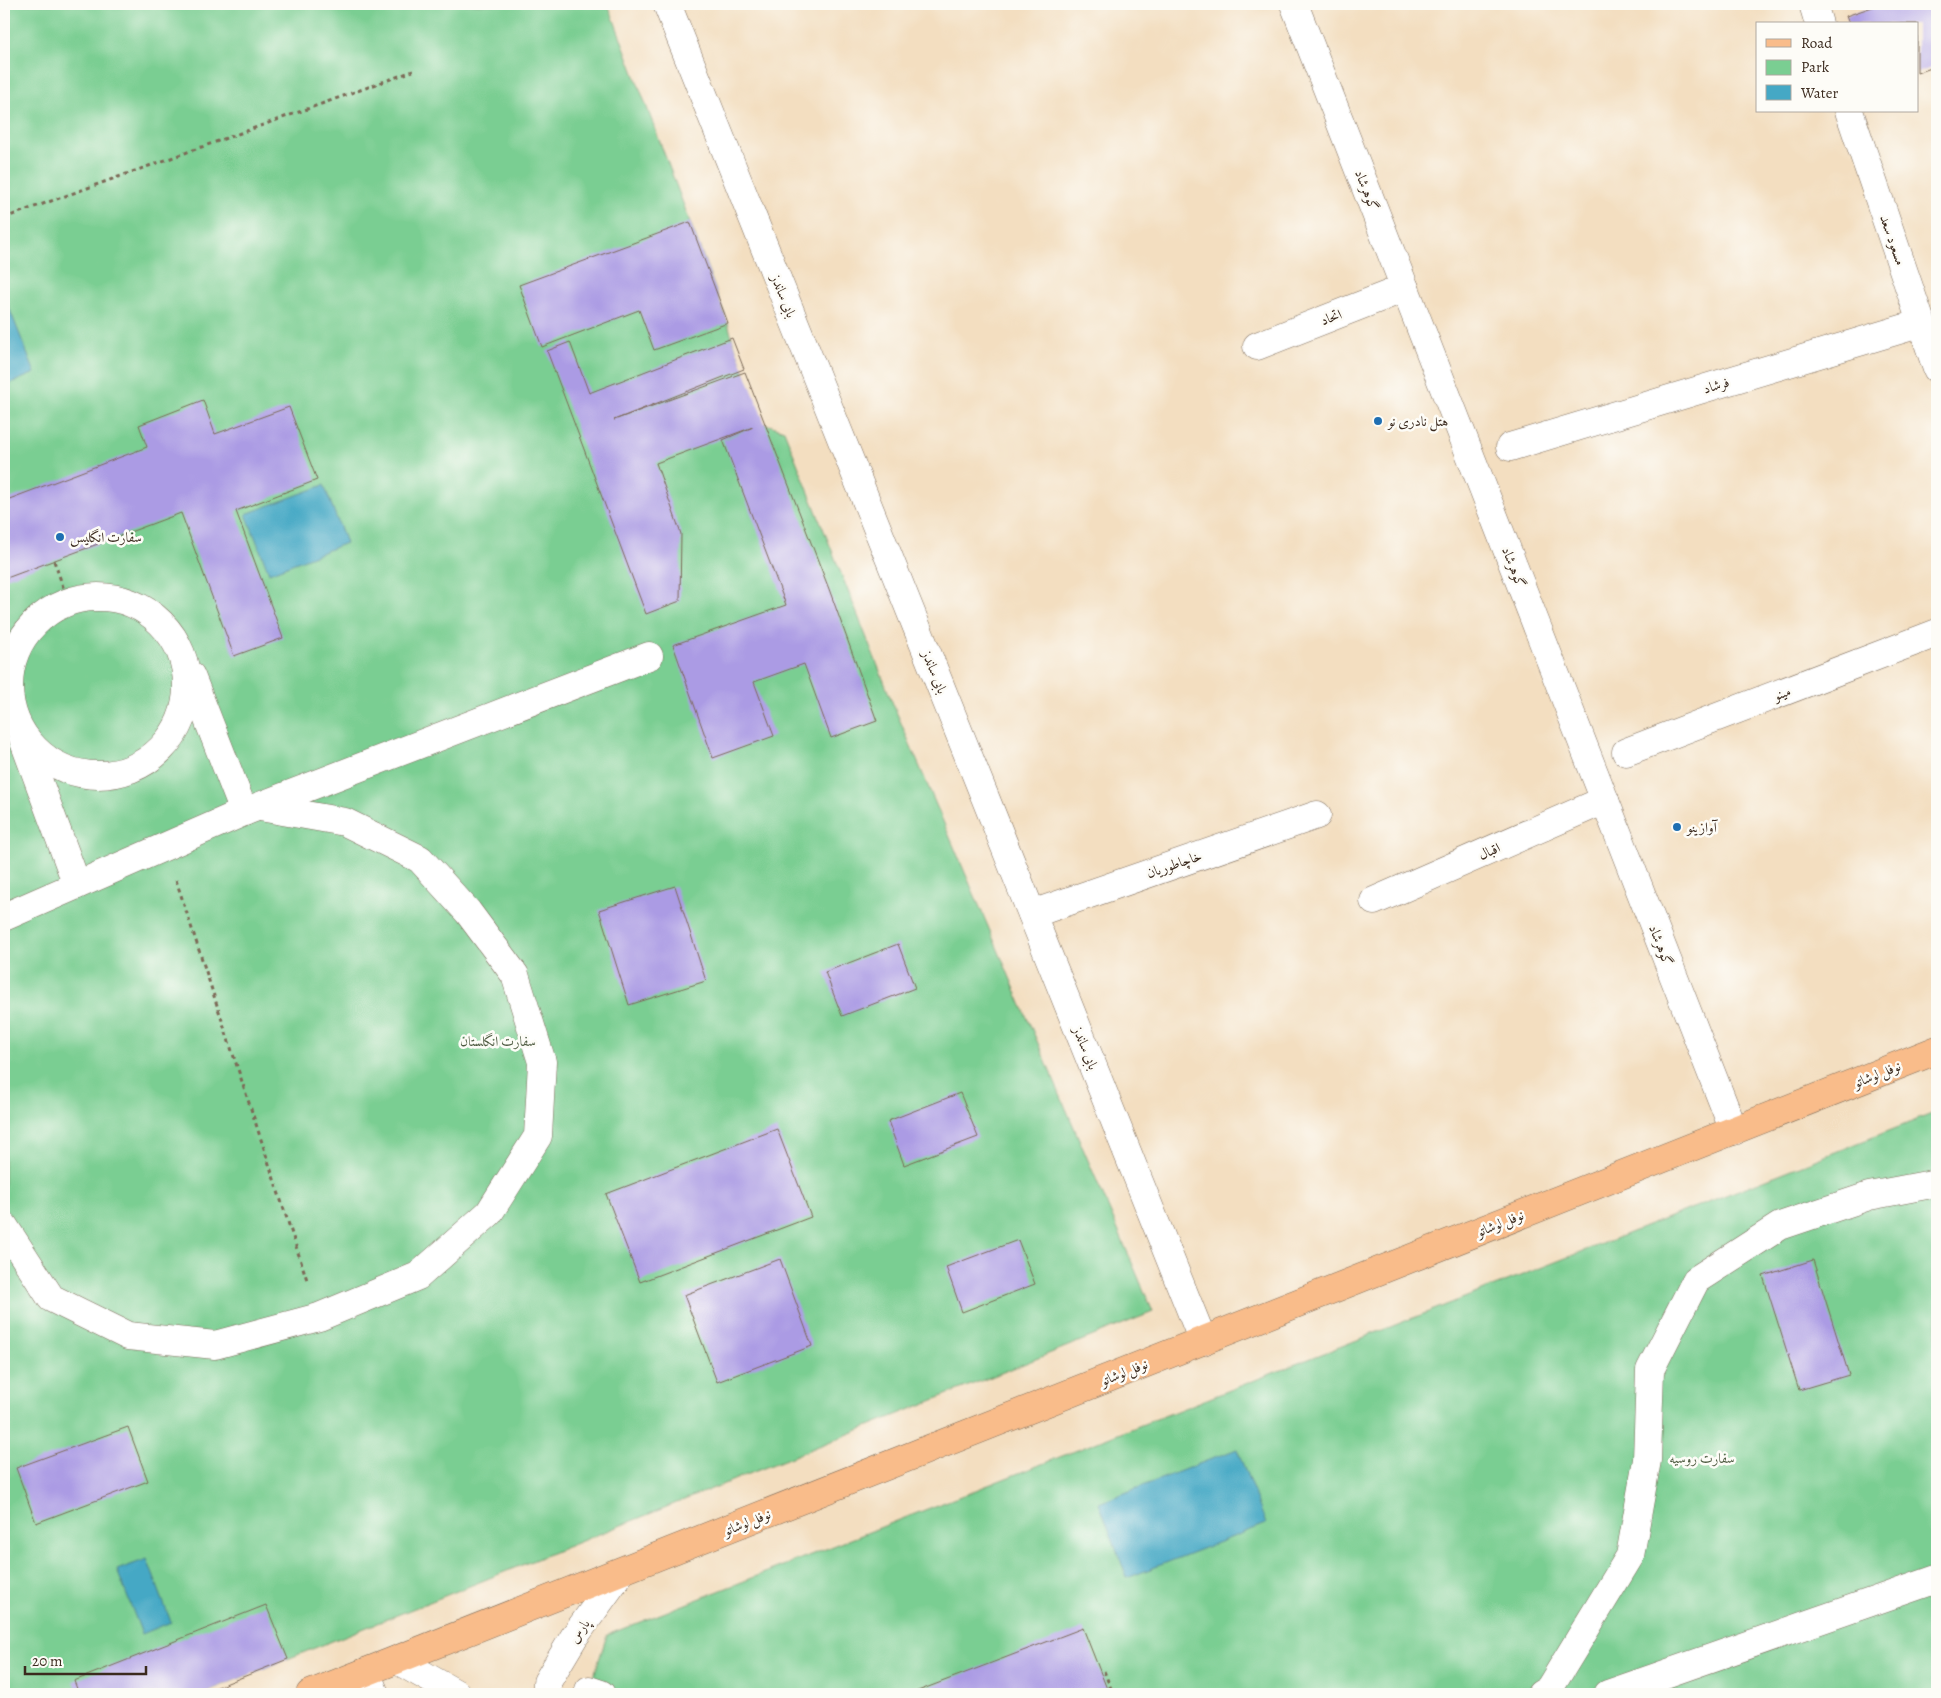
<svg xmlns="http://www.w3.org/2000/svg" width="1941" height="1698" font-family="Alegreya,Amiri,serif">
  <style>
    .green { fill: #7ace92; stroke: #5a7c58 }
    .water { fill: #45a8c5; stroke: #406972 }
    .building { fill: #ab9be4 }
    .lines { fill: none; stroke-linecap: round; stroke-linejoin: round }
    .minor-casing { stroke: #7b6957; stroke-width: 29 }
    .major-casing { stroke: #7b6957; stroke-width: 29 }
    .path { stroke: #7b6957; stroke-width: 3; stroke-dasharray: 4 4; stroke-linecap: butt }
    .minor { stroke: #fff; stroke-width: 28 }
    .major { stroke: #f9bc8a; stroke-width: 28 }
    .poi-dot { fill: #1f6fb2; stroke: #fdfcf7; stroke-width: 2 }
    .labels { text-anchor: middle; stroke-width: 5; stroke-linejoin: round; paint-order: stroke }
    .street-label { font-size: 14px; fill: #3b2a1e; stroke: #fdfcf7 }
    .poi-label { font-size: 14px; fill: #3b2a1e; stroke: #fdfcf7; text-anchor: start }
    .park-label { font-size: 14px; fill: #4e5b41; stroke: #fdfcf7 }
  </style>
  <rect width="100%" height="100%" fill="#fdfcf7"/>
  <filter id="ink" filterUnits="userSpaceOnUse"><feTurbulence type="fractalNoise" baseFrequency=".02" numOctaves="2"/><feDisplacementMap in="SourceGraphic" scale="10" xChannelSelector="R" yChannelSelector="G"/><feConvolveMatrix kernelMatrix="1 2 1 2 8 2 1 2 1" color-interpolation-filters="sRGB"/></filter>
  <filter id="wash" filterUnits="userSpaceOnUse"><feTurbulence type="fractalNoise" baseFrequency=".0096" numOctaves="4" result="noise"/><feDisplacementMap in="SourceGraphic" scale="20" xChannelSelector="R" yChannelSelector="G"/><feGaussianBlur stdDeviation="1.12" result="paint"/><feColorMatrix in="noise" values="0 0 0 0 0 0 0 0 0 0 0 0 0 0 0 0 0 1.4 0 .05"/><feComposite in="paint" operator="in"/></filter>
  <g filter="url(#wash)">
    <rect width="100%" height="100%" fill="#f3dec0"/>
    <g class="green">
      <polygon points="4,4 608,4 728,323 732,338 763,423 784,430 895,709 1153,1312 200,1694 4,1694"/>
      <polygon points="1937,1112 1937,1694 588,1694 607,1635"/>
    </g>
    <g class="water">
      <polygon points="4,295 35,373 4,386"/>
      <polygon points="324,485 346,543 269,573 246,514"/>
      <polygon points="1237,1449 1266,1524 1127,1578 1099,1503"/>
      <polygon points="147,1559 171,1622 142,1634 117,1570"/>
    </g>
    <g id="blocks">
      <g class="building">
        <polygon points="1881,4 1937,4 1937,66 1917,73 1917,24 1849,24 1846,16"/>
        <polygon points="690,222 728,323 654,350 639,310 542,347 519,285"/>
        <polygon points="732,338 744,369 614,420 745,372 829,589 877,721 831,738 804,664 754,682 774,736 713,758 673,645 786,605 723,440 753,427 656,463 681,534 680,601 646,614 547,351 570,342 589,393"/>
        <polygon points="203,400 215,434 289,407 317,480 236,511 283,638 234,656 181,513 4,579 4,501 147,447 139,425"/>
        <polygon points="675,886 706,981 629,1005 599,910"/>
        <polygon points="898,944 915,988 842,1016 825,972"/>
        <polygon points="960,1093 978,1137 904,1165 888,1121"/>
        <polygon points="777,1129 811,1217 640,1282 606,1194"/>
        <polygon points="1018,1240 1035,1284 962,1312 946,1267"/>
        <polygon points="780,1259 812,1346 717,1382 684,1295"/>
        <polygon points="1813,1260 1849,1375 1799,1390 1763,1276"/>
        <polygon points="128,1427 148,1481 36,1523 16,1468"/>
        <polygon points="266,1605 288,1659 200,1694 79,1694 74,1681"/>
        <polygon points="1083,1628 1109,1694 910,1694"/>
      </g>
    </g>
  </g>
  <g filter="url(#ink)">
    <use href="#blocks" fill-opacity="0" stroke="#7b6957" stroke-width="1"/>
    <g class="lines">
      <g class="minor-casing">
        <g id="minor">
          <polyline points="667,4 1203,1341"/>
          <polyline points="1294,4 1734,1131"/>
          <polyline points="1813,4 1819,24"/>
          <polyline points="1849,111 1937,369"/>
          <polyline points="1257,346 1405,288"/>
          <polyline points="1510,447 1922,323"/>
          <circle cx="98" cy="686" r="89"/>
          <polyline points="191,676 244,812"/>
          <polyline points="23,739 77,885"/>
          <polyline points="1626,752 1937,633"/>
          <polyline points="1374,901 1605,800"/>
          <polyline points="1032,914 1317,815"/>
          <polyline points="4,917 244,812 649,656"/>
          <polyline points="4,1226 51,1298 128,1336 215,1345 319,1317 418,1276 489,1213 538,1136 542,1062 515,975 468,912 420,859 345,822 260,807"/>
          <polyline points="397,1660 457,1694"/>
          <polyline points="366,1672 375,1694"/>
          <polyline points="589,1690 601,1694"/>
          <polyline points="547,1694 547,1682 574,1637 621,1572"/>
          <polyline points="1541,1694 1549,1689 1630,1556 1647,1460 1650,1370 1696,1280 1780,1226 1869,1196 1937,1183"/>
          <polyline points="1608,1694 1937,1579"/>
        </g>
      </g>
      <g class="major-casing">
        <polyline id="major" points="310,1694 1937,1050"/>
      </g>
      <g class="path">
        <polyline points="4,218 413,71"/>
        <polyline points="54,561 68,601"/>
        <polyline points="176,880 308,1283"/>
        <polyline points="1104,1671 1113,1694"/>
      </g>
      <use href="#minor" class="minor"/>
      <use href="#major" class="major"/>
    </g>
  </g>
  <g class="poi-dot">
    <circle cx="1378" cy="421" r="5"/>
    <circle cx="60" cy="537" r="5"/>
    <circle cx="1677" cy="827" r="5"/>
  </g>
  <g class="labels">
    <g class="street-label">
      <text transform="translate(1367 190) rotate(69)" y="5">گوهرشاد</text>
      <text transform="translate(1893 240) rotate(71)" y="5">مسعود سعد</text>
      <text transform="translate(784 296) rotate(68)" y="5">بابی ساندز</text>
      <text transform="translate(1331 317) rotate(-21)" y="5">اتحاد</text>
      <text transform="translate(1716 385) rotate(-17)" y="5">فرشاد</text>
      <text transform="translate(1514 567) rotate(69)" y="5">گوهرشاد</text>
      <text transform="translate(935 672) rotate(68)" y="5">بابی ساندز</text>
      <text transform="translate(1782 693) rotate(-21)" y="5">مینو</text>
      <text transform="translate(1489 851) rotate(-24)" y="5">اقبال</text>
      <text transform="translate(1174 864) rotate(-19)" y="5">خاچاطوریان</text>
      <text transform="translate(1661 945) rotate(69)" y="5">گوهرشاد</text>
      <text transform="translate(1086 1048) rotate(68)" y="5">بابی ساندز</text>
      <text transform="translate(1877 1074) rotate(-22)" y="5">نوفل لوشاتو</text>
      <text transform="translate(1500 1223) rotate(-22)" y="5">نوفل لوشاتو</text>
      <text transform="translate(1124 1372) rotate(-22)" y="5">نوفل لوشاتو</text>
      <text transform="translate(747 1522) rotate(-22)" y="5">نوفل لوشاتو</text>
      <text transform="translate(579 1631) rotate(-56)" y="5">پارس</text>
    </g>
    <g class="poi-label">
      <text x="1388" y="426">هتل نادری نو</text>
      <text x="70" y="542">سفارت انگلیس</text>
      <text x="1687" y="832">آوازینو</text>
    </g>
    <g class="park-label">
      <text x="498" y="1046">سفارت انگلستان</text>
      <text x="1702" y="1463">سفارت روسیه</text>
    </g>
  </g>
  <rect width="1941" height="1698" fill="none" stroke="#fdfcf7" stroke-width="20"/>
  <rect x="1756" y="22" width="162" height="90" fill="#fdfcf7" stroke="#afa8a0"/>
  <rect x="1766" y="39" width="25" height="8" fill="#f9bc8a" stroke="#afa8a0"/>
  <text x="1801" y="48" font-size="15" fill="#3b2a1e">Road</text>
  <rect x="1766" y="60" width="25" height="15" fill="#7ace92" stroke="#afa8a0"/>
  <text x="1801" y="72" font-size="15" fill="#3b2a1e">Park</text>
  <rect x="1766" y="85" width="25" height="15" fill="#45a8c5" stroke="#afa8a0"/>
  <text x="1801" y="98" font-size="15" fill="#3b2a1e">Water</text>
  <path d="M25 1666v8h121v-8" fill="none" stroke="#3b2a1e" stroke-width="2.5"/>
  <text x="32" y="1666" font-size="15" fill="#3b2a1e" stroke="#fdfcf7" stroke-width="4" paint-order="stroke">20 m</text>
</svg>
